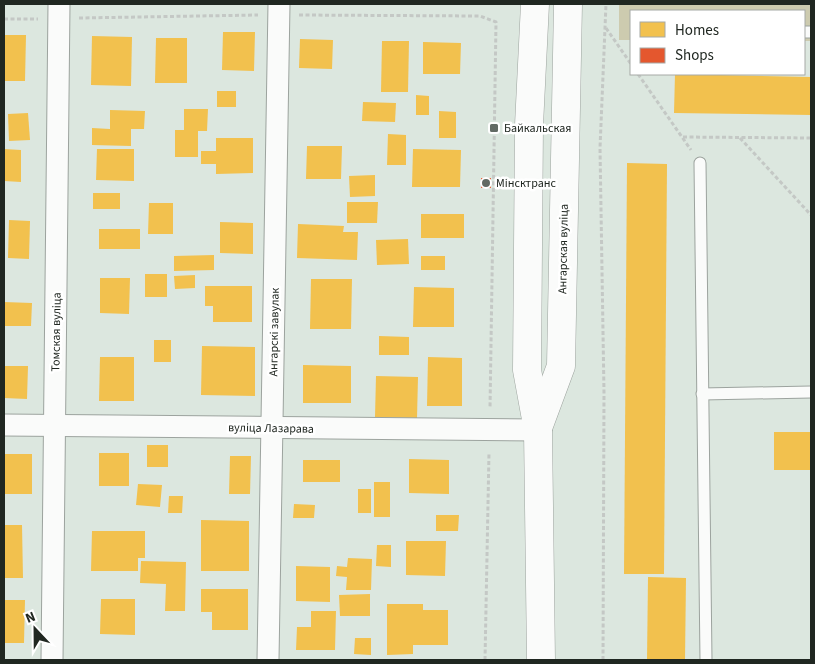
<svg xmlns="http://www.w3.org/2000/svg" width="815" height="664" font-family="'Source Sans 3',sans-serif">
  <style>
    .green { fill: #cdcbaf }
    .homes { fill: #f2c14e }
    .shops { fill: #e4572e }
    .lines { fill: none; stroke-linecap: round; stroke-linejoin: round }
    .service-casing { stroke: #9ca39e; stroke-width: 13 }
    .minor-casing { stroke: #9ca39e; stroke-width: 23 }
    .secondary-casing { stroke: #9ca39e; stroke-width: 29 }
    .path { stroke: #c4c8c5; stroke-width: 3; stroke-dasharray: 4 2.5; stroke-linecap: butt }
    .service { stroke: #fafbfa; stroke-width: 11 }
    .minor { stroke: #fafbfa; stroke-width: 21 }
    .secondary { stroke: #fafbfa; stroke-width: 28 }
    .poi-dot { fill: #626a64; stroke: #fff; stroke-width: 2 }
    .labels { text-anchor: middle; stroke-width: 5; stroke-linejoin: round; paint-order: stroke }
    .poi-label { font-size: 12px; fill: #202721; stroke: #fff; text-anchor: start }
    .street-label { font-size: 12px; fill: #202721; stroke: #fff }
  </style>
  <rect width="100%" height="100%" fill="#dce7df"/>
  <polygon class="green" points="619,4 811,4 811,41 804,41 804,11 631,11 631,40 619,40"/>
  <g class="homes">
    <polygon points="223,32 255,32 254,71 222,70"/>
    <polygon points="4,35 26,35 25,81 4,81"/>
    <polygon points="92,36 132,37 131,86 91,85"/>
    <polygon points="156,38 187,38 187,83 155,83"/>
    <polygon points="300,39 333,40 332,69 299,68"/>
    <polygon points="382,41 409,41 408,92 381,92"/>
    <polygon points="423,42 461,43 460,74 423,74"/>
    <polygon points="675,74 811,77 811,115 674,113"/>
    <rect x="217" y="91" width="19" height="16"/>
    <polygon points="416,95 429,96 429,115 416,115"/>
    <polygon points="363,102 396,103 395,122 362,121"/>
    <polygon points="184,109 208,109 207,131 198,131 198,157 175,157 175,130 184,130"/>
    <polygon points="110,110 145,111 144,129 131,129 131,146 92,145 92,128 110,129"/>
    <polygon points="439,111 456,112 456,138 439,138"/>
    <polygon points="28,113 30,140 9,141 8,114"/>
    <polygon points="388,134 406,135 406,165 387,165"/>
    <polygon points="216,138 253,138 253,173 216,174 216,164 201,164 201,151 216,151"/>
    <polygon points="307,146 342,146 341,179 306,179"/>
    <polygon points="4,149 21,150 21,182 4,181"/>
    <polygon points="97,149 134,149 134,181 96,180"/>
    <polygon points="413,149 461,150 460,187 412,187"/>
    <polygon points="627,163 667,164 664,574 624,574"/>
    <polygon points="375,175 375,196 350,197 349,176"/>
    <rect x="93" y="193" width="27" height="16"/>
    <polygon points="347,202 378,202 377,223 347,223"/>
    <polygon points="149,203 173,203 173,234 148,234"/>
    <rect x="421" y="214" width="43" height="24"/>
    <polygon points="9,220 30,221 29,259 8,258"/>
    <polygon points="220,222 253,223 253,254 220,253"/>
    <polygon points="298,224 344,226 343,232 358,232 357,260 297,258"/>
    <rect x="99" y="229" width="41" height="20"/>
    <polygon points="408,239 409,264 377,265 376,240"/>
    <polygon points="214,255 214,270 174,271 174,256"/>
    <rect x="421" y="256" width="24" height="14"/>
    <rect x="145" y="274" width="22" height="23"/>
    <polygon points="195,275 195,288 175,289 174,276"/>
    <polygon points="100,278 130,278 129,314 100,313"/>
    <polygon points="311,279 352,279 351,329 310,329"/>
    <polygon points="205,286 252,286 252,322 213,322 213,306 205,306"/>
    <polygon points="414,287 454,288 454,327 413,327"/>
    <polygon points="4,302 32,303 31,326 4,326"/>
    <polygon points="379,336 409,337 409,355 379,355"/>
    <rect x="154" y="340" width="17" height="22"/>
    <polygon points="202,346 255,347 255,396 201,395"/>
    <polygon points="100,357 134,357 134,401 99,401"/>
    <polygon points="428,357 462,358 462,406 427,406"/>
    <polygon points="303,365 351,366 351,403 303,403"/>
    <polygon points="4,366 28,366 27,399 4,398"/>
    <polygon points="376,376 418,377 417,418 375,417"/>
    <rect x="774" y="432" width="37" height="38"/>
    <rect x="147" y="445" width="21" height="22"/>
    <rect x="99" y="453" width="30" height="33"/>
    <rect x="4" y="454" width="28" height="40"/>
    <polygon points="230,456 251,456 250,494 229,494"/>
    <polygon points="409,459 449,460 449,494 409,493"/>
    <rect x="303" y="460" width="37" height="22"/>
    <rect x="374" y="482" width="16" height="35"/>
    <polygon points="138,484 162,485 160,507 136,505"/>
    <rect x="358" y="489" width="13" height="24"/>
    <polygon points="169,496 183,496 182,513 168,513"/>
    <polygon points="294,504 315,505 314,518 293,518"/>
    <polygon points="436,515 459,515 458,531 436,531"/>
    <polygon points="201,520 249,521 249,571 201,571"/>
    <polygon points="4,525 22,525 23,578 4,578"/>
    <polygon points="92,531 145,531 145,558 138,558 138,571 91,571"/>
    <polygon points="406,541 446,541 445,576 406,575"/>
    <polygon points="377,545 391,545 391,567 376,566"/>
    <polygon points="348,558 372,559 371,590 346,590 347,577 336,576 337,566 347,567"/>
    <polygon points="141,561 186,562 185,611 165,611 166,584 140,583"/>
    <polygon points="296,566 330,567 330,602 296,601"/>
    <polygon points="648,577 686,578 685,660 647,660"/>
    <polygon points="201,589 248,589 248,630 212,630 212,612 201,612"/>
    <polygon points="370,594 370,616 340,616 339,595"/>
    <polygon points="101,599 135,599 135,635 100,634"/>
    <polygon points="4,600 25,600 24,643 4,643"/>
    <polygon points="387,604 423,604 423,610 448,610 448,645 413,645 413,654 387,655"/>
    <polygon points="311,611 336,611 335,650 296,650 297,627 311,627"/>
    <polygon points="355,638 371,638 371,655 354,654"/>
  </g>
  <rect class="shops" x="481" y="178" width="10" height="10"/>
  <g class="lines">
    <g class="service-casing">
      <g id="service">
        <polyline points="804,32 811,32"/>
        <polyline points="700,163 706,660"/>
        <polyline points="702,394 811,392"/>
      </g>
    </g>
    <g class="minor-casing">
      <g id="minor">
        <polyline points="4,425 538,430"/>
        <polyline points="52,660 59,4"/>
        <polyline points="268,660 279,4"/>
      </g>
    </g>
    <g class="secondary-casing">
      <g id="secondary">
        <polyline points="535,4 529,125 527,370 538,430 541,660"/>
        <polyline points="538,428 561,366 568,4"/>
      </g>
    </g>
    <g class="path">
      <polyline points="299,15 480,16 496,22 490,408"/>
      <polyline points="79,18 258,15"/>
      <polyline points="4,19 38,19"/>
      <polyline points="606,28 631,64"/>
      <polyline points="638,74 691,150"/>
      <polyline points="683,137 811,138"/>
      <polyline points="740,138 811,215"/>
      <polyline points="485,660 489,452"/>
      <polyline points="603,660 604,393 600,148 606,4"/>
    </g>
    <use href="#service" class="service"/>
    <use href="#minor" class="minor"/>
    <use href="#secondary" class="secondary"/>
  </g>
  <g class="poi-dot">
    <rect x="489" y="123" width="10" height="10" rx="2.5"/>
    <circle cx="486" cy="183" r="5"/>
  </g>
  <g class="labels">
    <g class="poi-label">
      <text x="504" y="132">Байкальская</text>
      <text x="496" y="187">Мінсктранс</text>
    </g>
    <g class="street-label">
      <text transform="translate(563 249) rotate(-89)" y="4">Ангарская вуліца</text>
      <text transform="translate(56 332) rotate(-89)" y="4">Томская вуліца</text>
      <text transform="translate(274 332) rotate(-89)" y="4">Ангарскі завулак</text>
      <text transform="translate(271 428) rotate(1)" y="4">вуліца Лазарава</text>
    </g>
  </g>
  <rect width="815" height="664" fill="none" stroke="#202721" stroke-width="10"/>
  <rect x="630" y="10" width="175" height="65" fill="#ffffff" stroke="#a6a9a6"/>
  <rect x="640" y="22" width="25" height="15" fill="#f2c14e" stroke="#a6a9a6"/>
  <text x="675" y="35" font-size="15" fill="#202721">Homes</text>
  <rect x="640" y="48" width="25" height="15" fill="#e4572e" stroke="#a6a9a6"/>
  <text x="675" y="60" font-size="15" fill="#202721">Shops</text>
  <g transform="translate(35 629) rotate(338)" stroke="#ffffff" stroke-width="4" paint-order="stroke">
  <path d="M0-4L9 19L0 12L-9 19Z" fill="#202721"/>
  <text y="-8" font-size="14" font-weight="bold" text-anchor="middle" fill="#202721">N</text>
  </g>
</svg>
